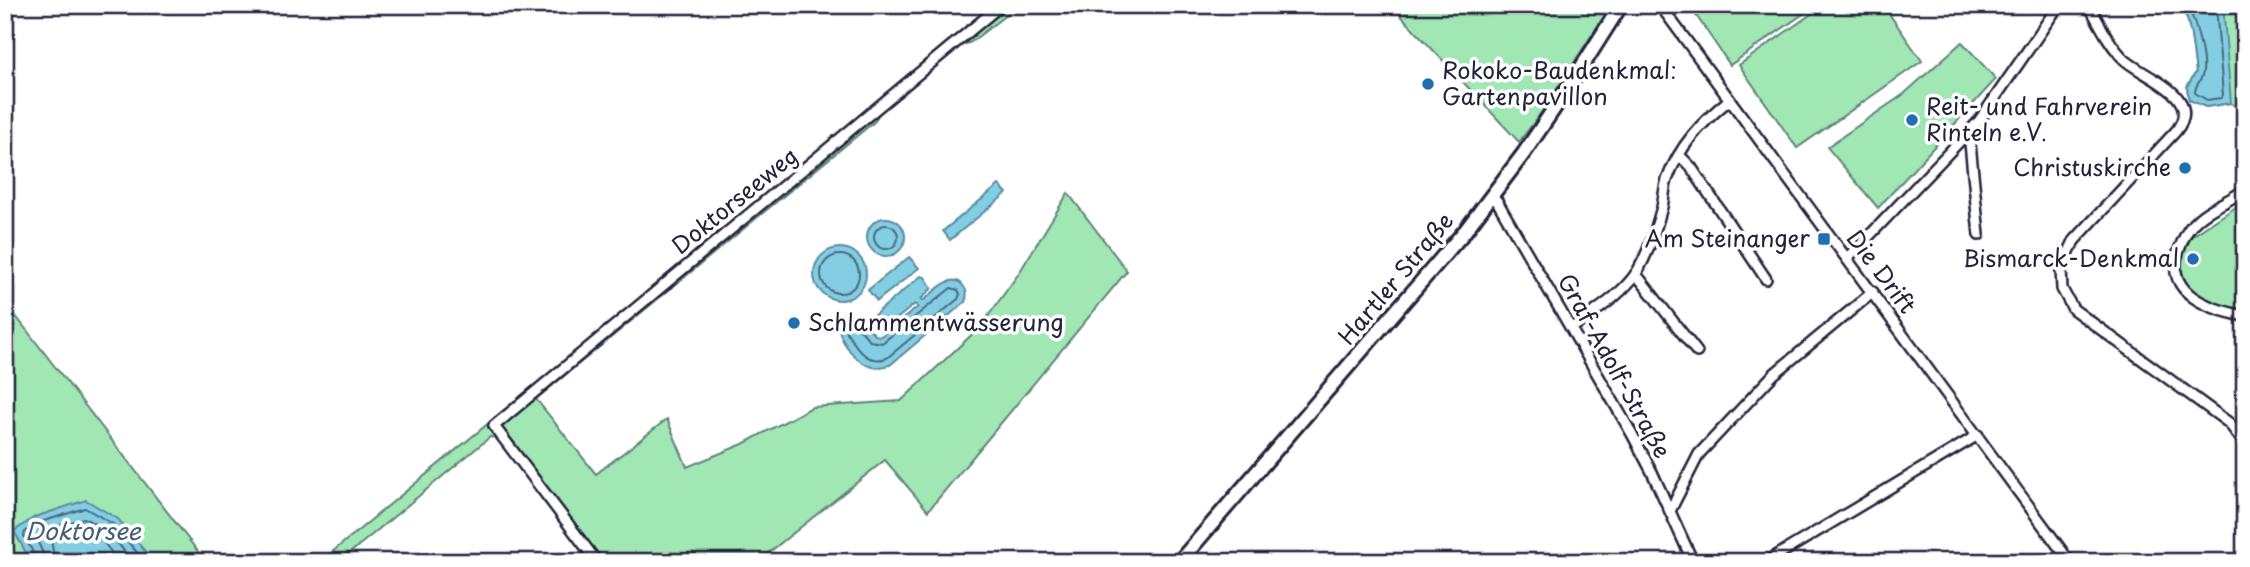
<svg xmlns="http://www.w3.org/2000/svg" width="2250" height="567" font-family="'Playpen Sans',sans-serif">
  <style>
    .green { fill: #a0e7b4; stroke: #618478; stroke-width: 2 }
    .water { fill: #83cee3; stroke: #5c89a0; stroke-width: 2 }
    .lines { fill: none; stroke-linecap: round; stroke-linejoin: round }
    .shore { stroke: #49677e; stroke-width: 2 }
    .street-casing { stroke: #22223b; stroke-width: 14 }
    .secondary-casing { stroke: #22223b; stroke-width: 18 }
    .street { stroke: #fff; stroke-width: 9 }
    .secondary { stroke: #fff; stroke-width: 12 }
    .poi-dot { fill: #1f6fb2; stroke: #fff; stroke-width: 2.5 }
    .labels { text-anchor: middle; stroke-width: 7; stroke-linejoin: round; paint-order: stroke }
    .poi-label { font-size: 23px; fill: #22223b; stroke: #fff; text-anchor: start }
    .street-label { font-size: 23px; fill: #22223b; stroke: #fff }
    .water-label { font-size: 24px; font-style: italic; fill: #445e76; stroke: #fff }
  </style>
  <rect width="100%" height="100%" fill="#fff"/>
  <filter id="ink" filterUnits="userSpaceOnUse"><feTurbulence type="fractalNoise" baseFrequency=".0143" numOctaves="2"/><feDisplacementMap in="SourceGraphic" scale="14" xChannelSelector="R" yChannelSelector="G"/><feConvolveMatrix kernelMatrix="1 2 1 2 8 2 1 2 1" color-interpolation-filters="sRGB"/></filter>
  <g filter="url(#ink)">
    <g class="green">
      <polygon points="996,5 1008,5 1012,10 971,42 957,47 881,108 875,121 536,399 596,474 667,419 687,467 743,444 812,407 901,401 981,326 1019,273 1068,193 1127,271 928,511 885,460 757,562 603,562 511,439 490,437 339,562 320,562"/>
      <polygon points="1391,5 1611,5 1544,109 1519,142"/>
      <polygon points="1689,5 1816,5 1730,65"/>
      <polygon points="1824,5 1883,5 1922,61 1797,148 1739,65"/>
      <polygon points="2179,5 2245,5 2245,145 2241,111 2231,103 2206,107 2189,100 2187,87 2196,72 2191,35 2187,18"/>
      <polygon points="1962,42 1996,79 1878,208 1827,147 1904,94"/>
      <polygon points="2245,201 2245,318 2201,301 2178,276 2176,257 2186,240"/>
      <polygon points="5,302 206,562 5,562"/>
    </g>
    <g class="water">
      <polygon points="2179,5 2223,5 2231,103 2206,107 2189,100 2187,87 2196,72 2191,35 2187,18"/>
      <polygon points="999,185 1007,193 950,240 943,231"/>
      <circle cx="886" cy="237" r="19"/>
      <circle cx="840" cy="274" r="26"/>
      <polygon points="909,257 919,268 877,301 868,290"/>
      <path d="M 921,276 L 925,277 L 932,288 L 921,299 L 923,301 C 932,294 953,269 964,287 C 968,292 967,296 965,302 L 890,365 C 884,366 879,368 873,367 C 856,364 837,339 839,323 L 846,316 L 857,315 L 875,335 L 881,336 L 918,307 L 915,304 L 884,329 L 873,319 L 873,316 Z"/>
      <polygon points="86,500 118,519 154,562 30,560 14,531 35,517"/>
    </g>
    <g class="lines">
      <g class="shore">
        <path d="M 2187,5 C 2195,19 2205,56 2203,72 C 2202,81 2195,84 2195,93 L 2207,100 L 2221,98 L 2223,95 L 2216,5"/>
        <circle cx="886" cy="237" r="12"/>
        <circle cx="840" cy="274" r="19"/>
        <path d="M 951,288 L 958,290 L 960,294 L 958,299 L 887,358 C 865,365 856,346 846,331 L 847,324 L 854,322 L 870,341 L 882,343 Z"/>
        <polyline points="36,562 35,556 24,536 25,532 38,523 85,508 113,524 145,562"/>
        <path d="M 45,562 C 45,552 36,544 37,535 L 43,531 L 84,518 L 108,531 L 133,562"/>
        <polyline points="55,562 51,540 83,529 101,539 119,562"/>
      </g>
      <g class="street-casing">
        <g id="street">
          <polyline points="1660,5 2070,562"/>
          <path d="M 2089,5 C 2099,23 2110,46 2125,60 C 2147,79 2204,96 2176,131 L 2074,241 L 2061,269 L 2062,289 L 2073,309 L 2229,423 L 2245,444"/>
          <polyline points="1969,133 1979,235"/>
          <polyline points="1679,155 1691,167 1766,279"/>
          <path d="M 2245,189 C 2231,201 2213,206 2199,218 C 2189,226 2183,238 2179,250 C 2162,294 2212,310 2245,316"/>
          <polyline points="1491,196 1497,201 1632,434 1652,472 1693,562"/>
          <polyline points="1848,258 1979,121 2059,5"/>
          <polyline points="1636,274 1697,352"/>
          <path d="M 1572,328 C 1594,312 1622,295 1637,272 C 1649,252 1656,229 1662,207 C 1664,198 1664,189 1667,180 C 1679,146 1702,122 1729,100"/>
          <polyline points="1670,511 1699,454 1774,374 1873,292"/>
          <polyline points="597,562 494,426 1001,5"/>
          <polyline points="1766,562 1978,435"/>
        </g>
      </g>
      <g class="secondary-casing">
        <polyline id="secondary" points="1179,562 1465,231 1524,153 1576,76 1621,5"/>
      </g>
      <use href="#street" class="street"/>
      <use href="#secondary" class="secondary"/>
    </g>
  </g>
  <g class="poi-dot">
    <circle cx="1428" cy="84" r="7"/>
    <circle cx="1912" cy="120" r="7"/>
    <circle cx="2185" cy="168" r="7"/>
    <rect x="1817" y="232" width="14" height="14" rx="3.5"/>
    <circle cx="2193" cy="259" r="7"/>
    <circle cx="794" cy="323" r="7"/>
  </g>
  <g class="labels">
    <g class="poi-label">
      <text x="1442" y="79">Rokoko-Baudenkmal:<tspan x="1442" dy="26">Gartenpavillon</tspan></text>
      <text x="1926" y="115">Reit- und Fahrverein<tspan x="1926" dy="26">Rinteln e.V.</tspan></text>
      <text x="2171" y="176" text-anchor="end">Christuskirche</text>
      <text x="1810" y="247" text-anchor="end">Am Steinanger</text>
      <text x="2179" y="267" text-anchor="end">Bismarck-Denkmal</text>
      <text x="808" y="331">Schlammentwässerung</text>
    </g>
    <g class="street-label">
      <text transform="translate(735 201) rotate(-39)" y="8">Doktorseeweg</text>
      <text transform="translate(1881 272) rotate(53)" y="8">Die Drift</text>
      <text transform="translate(1396 279) rotate(-50)" y="8">Hartler Straße</text>
      <text transform="translate(1614 366) rotate(61)" y="8">Graf-Adolf-Straße</text>
    </g>
    <g class="water-label">
      <text x="83" y="540">Doktorsee</text>
    </g>
  </g>
  <rect width="2250" height="567" fill="none" stroke="#fff" stroke-width="28"/>
  <rect x="14" y="14" width="2222" height="539" fill="none" stroke="#22223b" stroke-width="2.5" filter="url(#ink)"/>
</svg>
